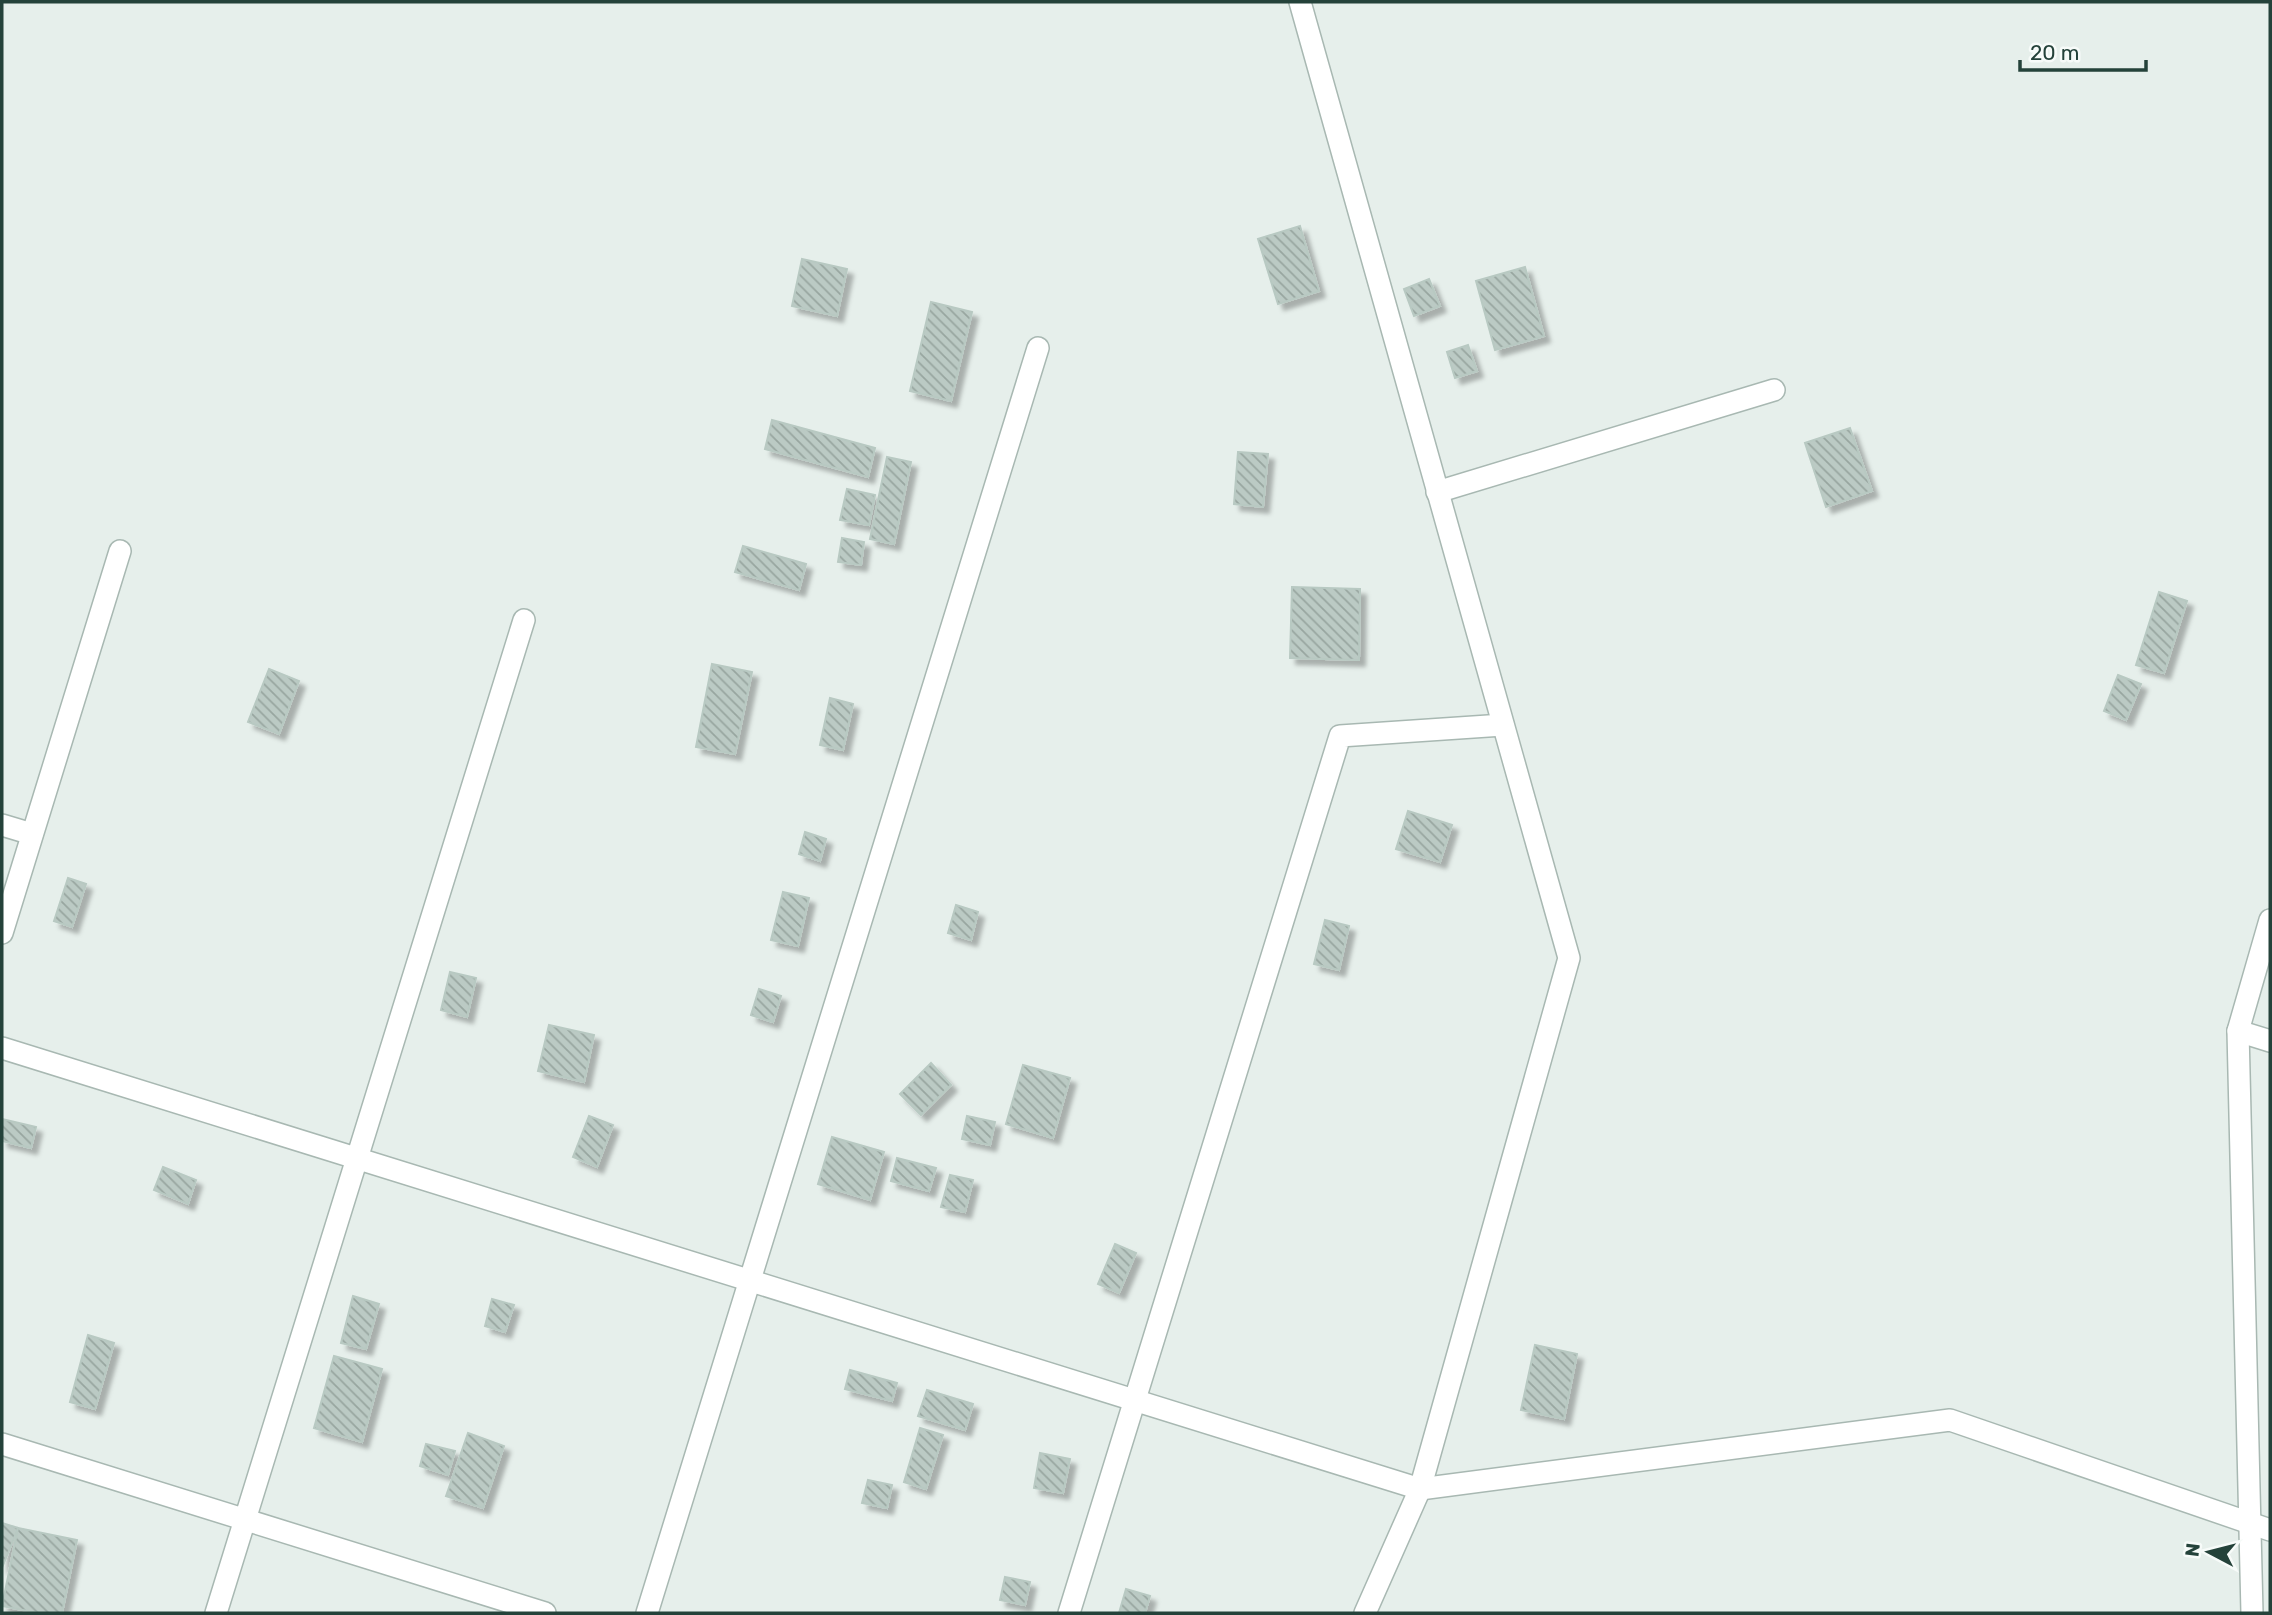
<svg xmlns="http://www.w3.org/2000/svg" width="2272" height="1615" font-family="Rubik,sans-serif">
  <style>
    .building { fill: url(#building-back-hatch); stroke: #b8c9c2; stroke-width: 2; filter: url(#shadow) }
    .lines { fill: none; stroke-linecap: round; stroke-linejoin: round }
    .street-casing { stroke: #a8b8b2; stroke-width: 24 }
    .street { stroke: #fff; stroke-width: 21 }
  </style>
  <defs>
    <pattern id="building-back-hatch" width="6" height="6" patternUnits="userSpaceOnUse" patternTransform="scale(1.75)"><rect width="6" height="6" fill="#bbcac4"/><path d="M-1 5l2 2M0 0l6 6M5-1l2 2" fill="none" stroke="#98a6a0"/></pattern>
    <filter id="shadow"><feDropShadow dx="6" dy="6" stdDeviation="2" flood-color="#0004"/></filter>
  </defs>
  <rect width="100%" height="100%" fill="#e6efeb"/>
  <g class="building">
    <polygon points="1300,226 1319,291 1278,304 1258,239"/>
    <polygon points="802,259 847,269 837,316 792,306"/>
    <polygon points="1525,267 1544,336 1495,350 1476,281"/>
    <polygon points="1429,279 1440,306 1414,316 1404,289"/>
    <polygon points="931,302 972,312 951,401 910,391"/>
    <polygon points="1468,345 1477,371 1455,378 1447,352"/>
    <polygon points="772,420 875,448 868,477 765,449"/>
    <polygon points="1850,428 1872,491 1826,507 1805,443"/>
    <polygon points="1238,452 1268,454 1263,507 1234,504"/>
    <polygon points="887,457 911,462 894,544 870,539"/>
    <polygon points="847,489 875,495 869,525 840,520"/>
    <polygon points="842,538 864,542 861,565 838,562"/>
    <polygon points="743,546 806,564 799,590 735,572"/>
    <polygon points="1292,587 1360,589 1359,660 1290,658"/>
    <polygon points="2159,592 2187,601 2164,673 2136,665"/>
    <polygon points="712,664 752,672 735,754 696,747"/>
    <polygon points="269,669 299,681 279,734 248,722"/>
    <polygon points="2118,675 2141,684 2126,720 2104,711"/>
    <polygon points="830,698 853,704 843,750 820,745"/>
    <polygon points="1408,811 1452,825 1440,862 1396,849"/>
    <polygon points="805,832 826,839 820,861 799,854"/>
    <polygon points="68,878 86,884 72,927 54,921"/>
    <polygon points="783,892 809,898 798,946 771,940"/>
    <polygon points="956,905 978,912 971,940 948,933"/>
    <polygon points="1325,920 1349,926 1339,970 1314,964"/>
    <polygon points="450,972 476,978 467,1017 441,1010"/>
    <polygon points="759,989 781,996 773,1022 751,1015"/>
    <polygon points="549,1025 594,1035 584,1082 538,1071"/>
    <polygon points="931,1063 951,1085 921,1115 900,1094"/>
    <polygon points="1023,1065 1070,1078 1053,1138 1006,1124"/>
    <polygon points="589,1116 613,1125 597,1167 573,1157"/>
    <polygon points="967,1116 995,1122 990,1145 962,1139"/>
    <polygon points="2,1119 36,1127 31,1148 2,1141"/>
    <polygon points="832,1137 884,1152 870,1200 818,1184"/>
    <polygon points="897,1158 936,1168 929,1191 891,1181"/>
    <polygon points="163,1167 196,1180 188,1204 154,1190"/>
    <polygon points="950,1175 973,1180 965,1212 941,1207"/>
    <polygon points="1115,1244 1136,1253 1119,1293 1098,1284"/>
    <polygon points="353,1296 379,1304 366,1349 341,1343"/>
    <polygon points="492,1299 514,1305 505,1332 485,1326"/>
    <polygon points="88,1335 114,1343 95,1409 70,1402"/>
    <polygon points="1535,1345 1577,1354 1564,1419 1521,1410"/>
    <polygon points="334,1356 382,1369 362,1442 314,1428"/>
    <polygon points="850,1370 897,1383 892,1401 845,1389"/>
    <polygon points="927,1390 973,1404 965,1430 918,1416"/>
    <polygon points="920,1428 943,1435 926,1489 904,1482"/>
    <polygon points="468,1433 504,1446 483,1508 446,1496"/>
    <polygon points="426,1444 455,1451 448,1475 420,1466"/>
    <polygon points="1040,1453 1070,1459 1063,1493 1034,1488"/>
    <polygon points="868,1480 892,1485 887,1508 862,1503"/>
    <polygon points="2,1523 18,1528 2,1568"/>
    <polygon points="18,1528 77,1540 62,1613 38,1613 2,1606"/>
    <polygon points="1005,1577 1030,1582 1025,1605 1000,1600"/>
    <polygon points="1126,1589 1150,1596 1145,1613 1119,1613"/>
  </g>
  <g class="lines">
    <g class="street-casing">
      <g id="street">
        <polyline points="1300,2 1569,958 1420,1489 1365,1613"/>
        <polyline points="1437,492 1774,390"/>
        <polyline points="2,825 32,834"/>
        <polyline points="2,933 120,551"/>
        <polyline points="2238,1031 2270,1041"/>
        <polyline points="2,1048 1420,1489 1950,1420 2270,1530"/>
        <polyline points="2,1444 545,1613"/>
        <polyline points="216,1613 524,620"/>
        <polyline points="647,1613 1038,348"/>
        <polyline points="1069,1613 1340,736 1503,725"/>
        <polyline points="2252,1613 2238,1031 2270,920"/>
      </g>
    </g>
    <use href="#street" class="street"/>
  </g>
  <rect width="2272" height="1615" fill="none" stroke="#24423a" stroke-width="7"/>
  <g transform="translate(2209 1552) rotate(277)" stroke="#f7fbf9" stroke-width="5" paint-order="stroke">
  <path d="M0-5L12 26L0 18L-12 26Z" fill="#24423a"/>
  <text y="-10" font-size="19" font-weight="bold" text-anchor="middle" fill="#24423a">N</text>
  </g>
  <path d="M2020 60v10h126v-10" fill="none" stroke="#24423a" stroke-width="3.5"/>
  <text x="2030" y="60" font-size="21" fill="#24423a" stroke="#f7fbf9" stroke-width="5" paint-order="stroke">20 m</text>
</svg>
